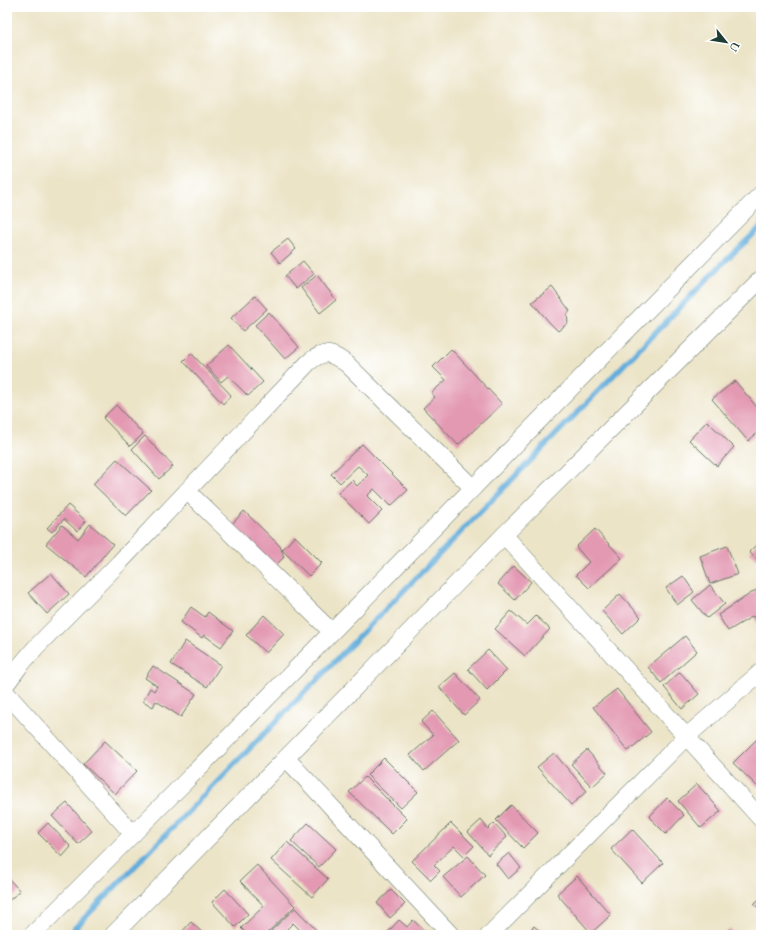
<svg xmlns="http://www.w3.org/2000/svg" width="768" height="942" font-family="Cardo,serif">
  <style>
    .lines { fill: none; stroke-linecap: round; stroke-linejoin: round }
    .stream { stroke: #62addb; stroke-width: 5.5 }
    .building { fill: #e399b2 }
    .minor-casing { stroke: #677767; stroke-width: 18 }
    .minor { stroke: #fff; stroke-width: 17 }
  </style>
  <rect width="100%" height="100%" fill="#fff"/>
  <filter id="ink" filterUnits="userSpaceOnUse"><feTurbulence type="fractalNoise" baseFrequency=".025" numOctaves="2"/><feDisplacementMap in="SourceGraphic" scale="8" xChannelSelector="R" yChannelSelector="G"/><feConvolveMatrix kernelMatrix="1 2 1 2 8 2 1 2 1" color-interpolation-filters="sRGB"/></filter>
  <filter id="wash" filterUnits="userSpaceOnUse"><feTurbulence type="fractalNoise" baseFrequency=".012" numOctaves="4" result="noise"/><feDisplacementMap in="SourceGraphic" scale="16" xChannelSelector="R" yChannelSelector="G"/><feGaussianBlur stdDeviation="0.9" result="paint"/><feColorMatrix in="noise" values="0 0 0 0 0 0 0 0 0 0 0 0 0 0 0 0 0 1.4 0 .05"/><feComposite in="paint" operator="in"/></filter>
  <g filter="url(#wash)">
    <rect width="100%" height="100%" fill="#ece4c7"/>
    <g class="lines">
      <polyline class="stream" points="68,935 725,261 761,227"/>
    </g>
    <g id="blocks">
      <g class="building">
        <polygon points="288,239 296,249 280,263 271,252"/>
        <polygon points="303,261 314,274 296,289 285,276"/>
        <polygon points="317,275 336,300 320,313 301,288"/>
        <polygon points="552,287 570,311 567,315 568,323 558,331 550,323 532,302"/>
        <polygon points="255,296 267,309 243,331 231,318"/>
        <polygon points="269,312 299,347 285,359 255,325"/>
        <polygon points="229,345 263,382 248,396 228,376 221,382 206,366"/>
        <polygon points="451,349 502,404 458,445 423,408 435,397 431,393 446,380 433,367"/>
        <polygon points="191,353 231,395 223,404 183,361"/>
        <polygon points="735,381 761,412 761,430 748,441 712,399"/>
        <polygon points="116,405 143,434 130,446 103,418"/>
        <polygon points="707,421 734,447 717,466 689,440"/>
        <polygon points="145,436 173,466 159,479 132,449"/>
        <polygon points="362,444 408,490 391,506 374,489 367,496 382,511 369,524 338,493 352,480 357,486 368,475 358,466 340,483 331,474"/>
        <polygon points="117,459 151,490 126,516 93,484"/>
        <polygon points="68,505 86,521 77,531 64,519 52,532 47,528"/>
        <polygon points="244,511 280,546 284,557 275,566 232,524"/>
        <polygon points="90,524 113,544 86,577 46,544 62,525 78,539"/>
        <polygon points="595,529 622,558 589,588 576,575 589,562 576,547"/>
        <polygon points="295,536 322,563 309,576 282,550"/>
        <polygon points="761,540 761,563 749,552"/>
        <polygon points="727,546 738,574 710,584 700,556"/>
        <polygon points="514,566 531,582 515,600 498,584"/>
        <polygon points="51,573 69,594 47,614 28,593"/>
        <polygon points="683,576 694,592 677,605 666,588"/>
        <polygon points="710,585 725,604 707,618 692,600"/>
        <polygon points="756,590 761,598 761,629 753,616 728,631 718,615"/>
        <polygon points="620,594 641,617 623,634 602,611"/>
        <polygon points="191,607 205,617 208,612 233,631 221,647 204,635 202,638 181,622"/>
        <polygon points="511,611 527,625 536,616 550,629 525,656 495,629"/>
        <polygon points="264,615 284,634 266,653 246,635"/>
        <polygon points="685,636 697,651 661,683 648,667"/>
        <polygon points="185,641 221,665 207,687 171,664"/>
        <polygon points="488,650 507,670 487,690 468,669"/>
        <polygon points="153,666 196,694 181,717 156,701 153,707 143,701 150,688 154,691 157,686 145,678"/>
        <polygon points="680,672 699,694 682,709 664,687"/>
        <polygon points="455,673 480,700 464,715 439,687"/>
        <polygon points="617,689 651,732 628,751 593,707"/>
        <polygon points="433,711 459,740 424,771 410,755 433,735 421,722"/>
        <polygon points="761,735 761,784 758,787 733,763"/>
        <polygon points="105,741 137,771 115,794 83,764"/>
        <polygon points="587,750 607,773 592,787 571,764"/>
        <polygon points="554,753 587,791 571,805 537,767"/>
        <polygon points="384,758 418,792 401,808 367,775"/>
        <polygon points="365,777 407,819 392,834 349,792"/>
        <polygon points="697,784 721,811 701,828 678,801"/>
        <polygon points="667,798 684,815 666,834 649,817"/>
        <polygon points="67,803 92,831 78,844 52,816"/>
        <polygon points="511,805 538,833 523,848 496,820"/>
        <polygon points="481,820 488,829 494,823 507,837 488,855 468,832"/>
        <polygon points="48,823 71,847 62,857 38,833"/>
        <polygon points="308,823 336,849 319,867 291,841"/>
        <polygon points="451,823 474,846 464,856 454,846 434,865 440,871 431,880 412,861"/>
        <polygon points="632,829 663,863 642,883 611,849"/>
        <polygon points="287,842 328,879 312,897 271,860"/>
        <polygon points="509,853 521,868 508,879 496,864"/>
        <polygon points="468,856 485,875 461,897 443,877"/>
        <polygon points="257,865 295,906 265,935 248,935 241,928 264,906 240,881"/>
        <polygon points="577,876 611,915 591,933 557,894"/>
        <polygon points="7,877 20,891 7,902"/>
        <polygon points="225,889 248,914 235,927 212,902"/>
        <polygon points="391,890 405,904 390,918 377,903"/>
        <polygon points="761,897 761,911 754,904"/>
        <polygon points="295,908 320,934 319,935 305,935 293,923 281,935 275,935 271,931"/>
        <polygon points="399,920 407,927 413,920 429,935 392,935 388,932"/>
        <polygon points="191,922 205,935 179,935"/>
        <polygon points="534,926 545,935 526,935"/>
        <polygon points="730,929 736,935 725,935"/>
      </g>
    </g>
  </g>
  <g filter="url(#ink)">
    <use href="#blocks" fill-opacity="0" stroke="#677767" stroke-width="1"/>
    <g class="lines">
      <g class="minor-casing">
        <g id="minor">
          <polyline points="187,491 331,631"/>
          <polyline points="504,535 761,819"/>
          <path d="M 7,683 L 19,667 L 36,647 L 119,563 L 308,363 C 325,349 331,353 347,364 L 473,488"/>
          <polyline points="7,694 133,834"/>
          <polyline points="286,758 451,935"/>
          <polyline points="32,935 185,782 761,194"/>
          <polyline points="113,935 504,535 761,279"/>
          <polyline points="489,935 687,736 761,672"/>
        </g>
      </g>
      <use href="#minor" class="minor"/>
    </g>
  </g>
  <rect width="768" height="942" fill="none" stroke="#fff" stroke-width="24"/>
  <g transform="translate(726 42) rotate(120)" stroke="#ffffff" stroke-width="3" paint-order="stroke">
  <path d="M0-3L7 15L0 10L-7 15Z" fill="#1f3d34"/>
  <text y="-6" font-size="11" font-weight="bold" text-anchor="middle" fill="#1f3d34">U</text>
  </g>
</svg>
